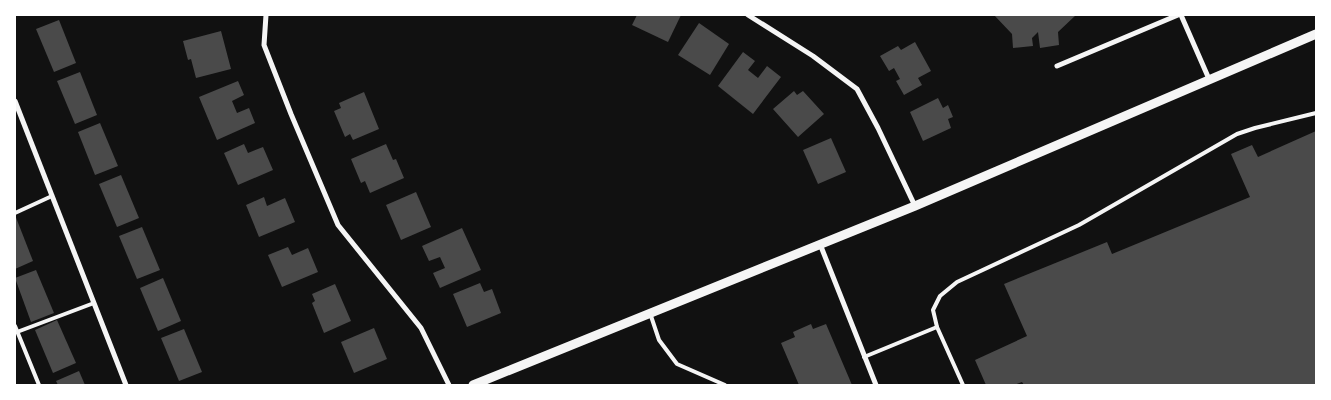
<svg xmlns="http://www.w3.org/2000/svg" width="1331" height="400" font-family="Signika,sans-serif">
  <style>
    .building { fill: #4a4a4a }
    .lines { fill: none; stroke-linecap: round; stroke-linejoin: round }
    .service { stroke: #f5f5f5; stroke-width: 4 }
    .minor { stroke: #f5f5f5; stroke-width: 5 }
    .tertiary { stroke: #f5f5f5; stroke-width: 9 }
  </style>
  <rect width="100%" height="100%" fill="#111"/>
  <g class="building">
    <polygon points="637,15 681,15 668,42 632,25"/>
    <polygon points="994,15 1076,15 1058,32 1059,45 1040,48 1038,32 1032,38 1033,46 1013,48 1012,34"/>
    <polygon points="59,20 76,63 54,72 36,29"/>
    <polygon points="699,23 729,44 710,75 678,55"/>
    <polygon points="221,31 231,69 196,78 191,59 188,60 183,41"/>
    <polygon points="915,42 931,71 918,78 922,85 904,95 896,81 900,79 894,68 889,71 880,56 898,46 901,50"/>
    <polygon points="743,52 755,61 748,70 758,78 767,66 781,77 753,114 718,86"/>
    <polygon points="80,72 97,115 75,124 57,81"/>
    <polygon points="238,81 244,95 232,101 237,113 249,108 255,123 217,140 199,97"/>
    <polygon points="794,91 797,95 803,91 824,114 798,137 773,109"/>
    <polygon points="364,92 379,129 353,140 350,134 345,137 334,111 341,108 339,103"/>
    <polygon points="938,98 943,108 948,105 953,117 948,119 951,128 923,141 910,112"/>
    <polygon points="100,123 118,166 95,175 78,132"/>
    <polygon points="1316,131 1316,385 1024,385 1022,382 1014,385 986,385 975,360 1027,336 1004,284 1107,242 1112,254 1250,197 1231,154 1252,145 1258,157"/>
    <polygon points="831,138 846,172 818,184 803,150"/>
    <polygon points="244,144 248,153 263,147 273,170 238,185 224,153"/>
    <polygon points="386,144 393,160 396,159 404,178 370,193 365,181 361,183 351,159"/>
    <polygon points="121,175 139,218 117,227 99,184"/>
    <polygon points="416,192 431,227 401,240 386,205"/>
    <polygon points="264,197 267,206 285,198 295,222 259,237 246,205"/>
    <polygon points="15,215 33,261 15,269"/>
    <polygon points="142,227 160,270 137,279 119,236"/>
    <polygon points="462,228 481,270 440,288 433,273 445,268 440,257 429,261 422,246"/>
    <polygon points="288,247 292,255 308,248 318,272 282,287 268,255"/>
    <polygon points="36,270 54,313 31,322 15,278"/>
    <polygon points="163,278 181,321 158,331 140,288"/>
    <polygon points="480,283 484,292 492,289 501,313 467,327 453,294"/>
    <polygon points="335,284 351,321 324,333 312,303 315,301 312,294"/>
    <polygon points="57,320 76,363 53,373 35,330"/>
    <polygon points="811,324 813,329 826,324 852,385 799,385 781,343 795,337 793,332"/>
    <polygon points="374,328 387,359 354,373 341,342"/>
    <polygon points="184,329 202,372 179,381 161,338"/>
    <polygon points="79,371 85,385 58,385 56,381"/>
  </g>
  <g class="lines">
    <g class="service">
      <polyline points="15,213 52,196"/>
      <polyline points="650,313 659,340 677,364 725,385"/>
      <polyline points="15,326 39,385"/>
      <polyline points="937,327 963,385"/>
      <polyline points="17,332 94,303"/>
      <polyline points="864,357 937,327 933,310 940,296 957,282 1079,225 1237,134 1255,128 1316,113"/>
    </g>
    <g class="minor">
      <polyline points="266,15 264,45 291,114 338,225 421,328 449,385"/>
      <polyline points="748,15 813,56 857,89 878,128 915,206"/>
      <polyline points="1181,15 1209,79"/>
      <polyline points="1057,66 1178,15"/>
      <polyline points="15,101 126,385"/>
      <polyline points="820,244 876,385"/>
    </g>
    <polyline class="tertiary" points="473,385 915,206 1316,34"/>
  </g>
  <rect width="1331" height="400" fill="none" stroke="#ffffff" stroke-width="32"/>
</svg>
